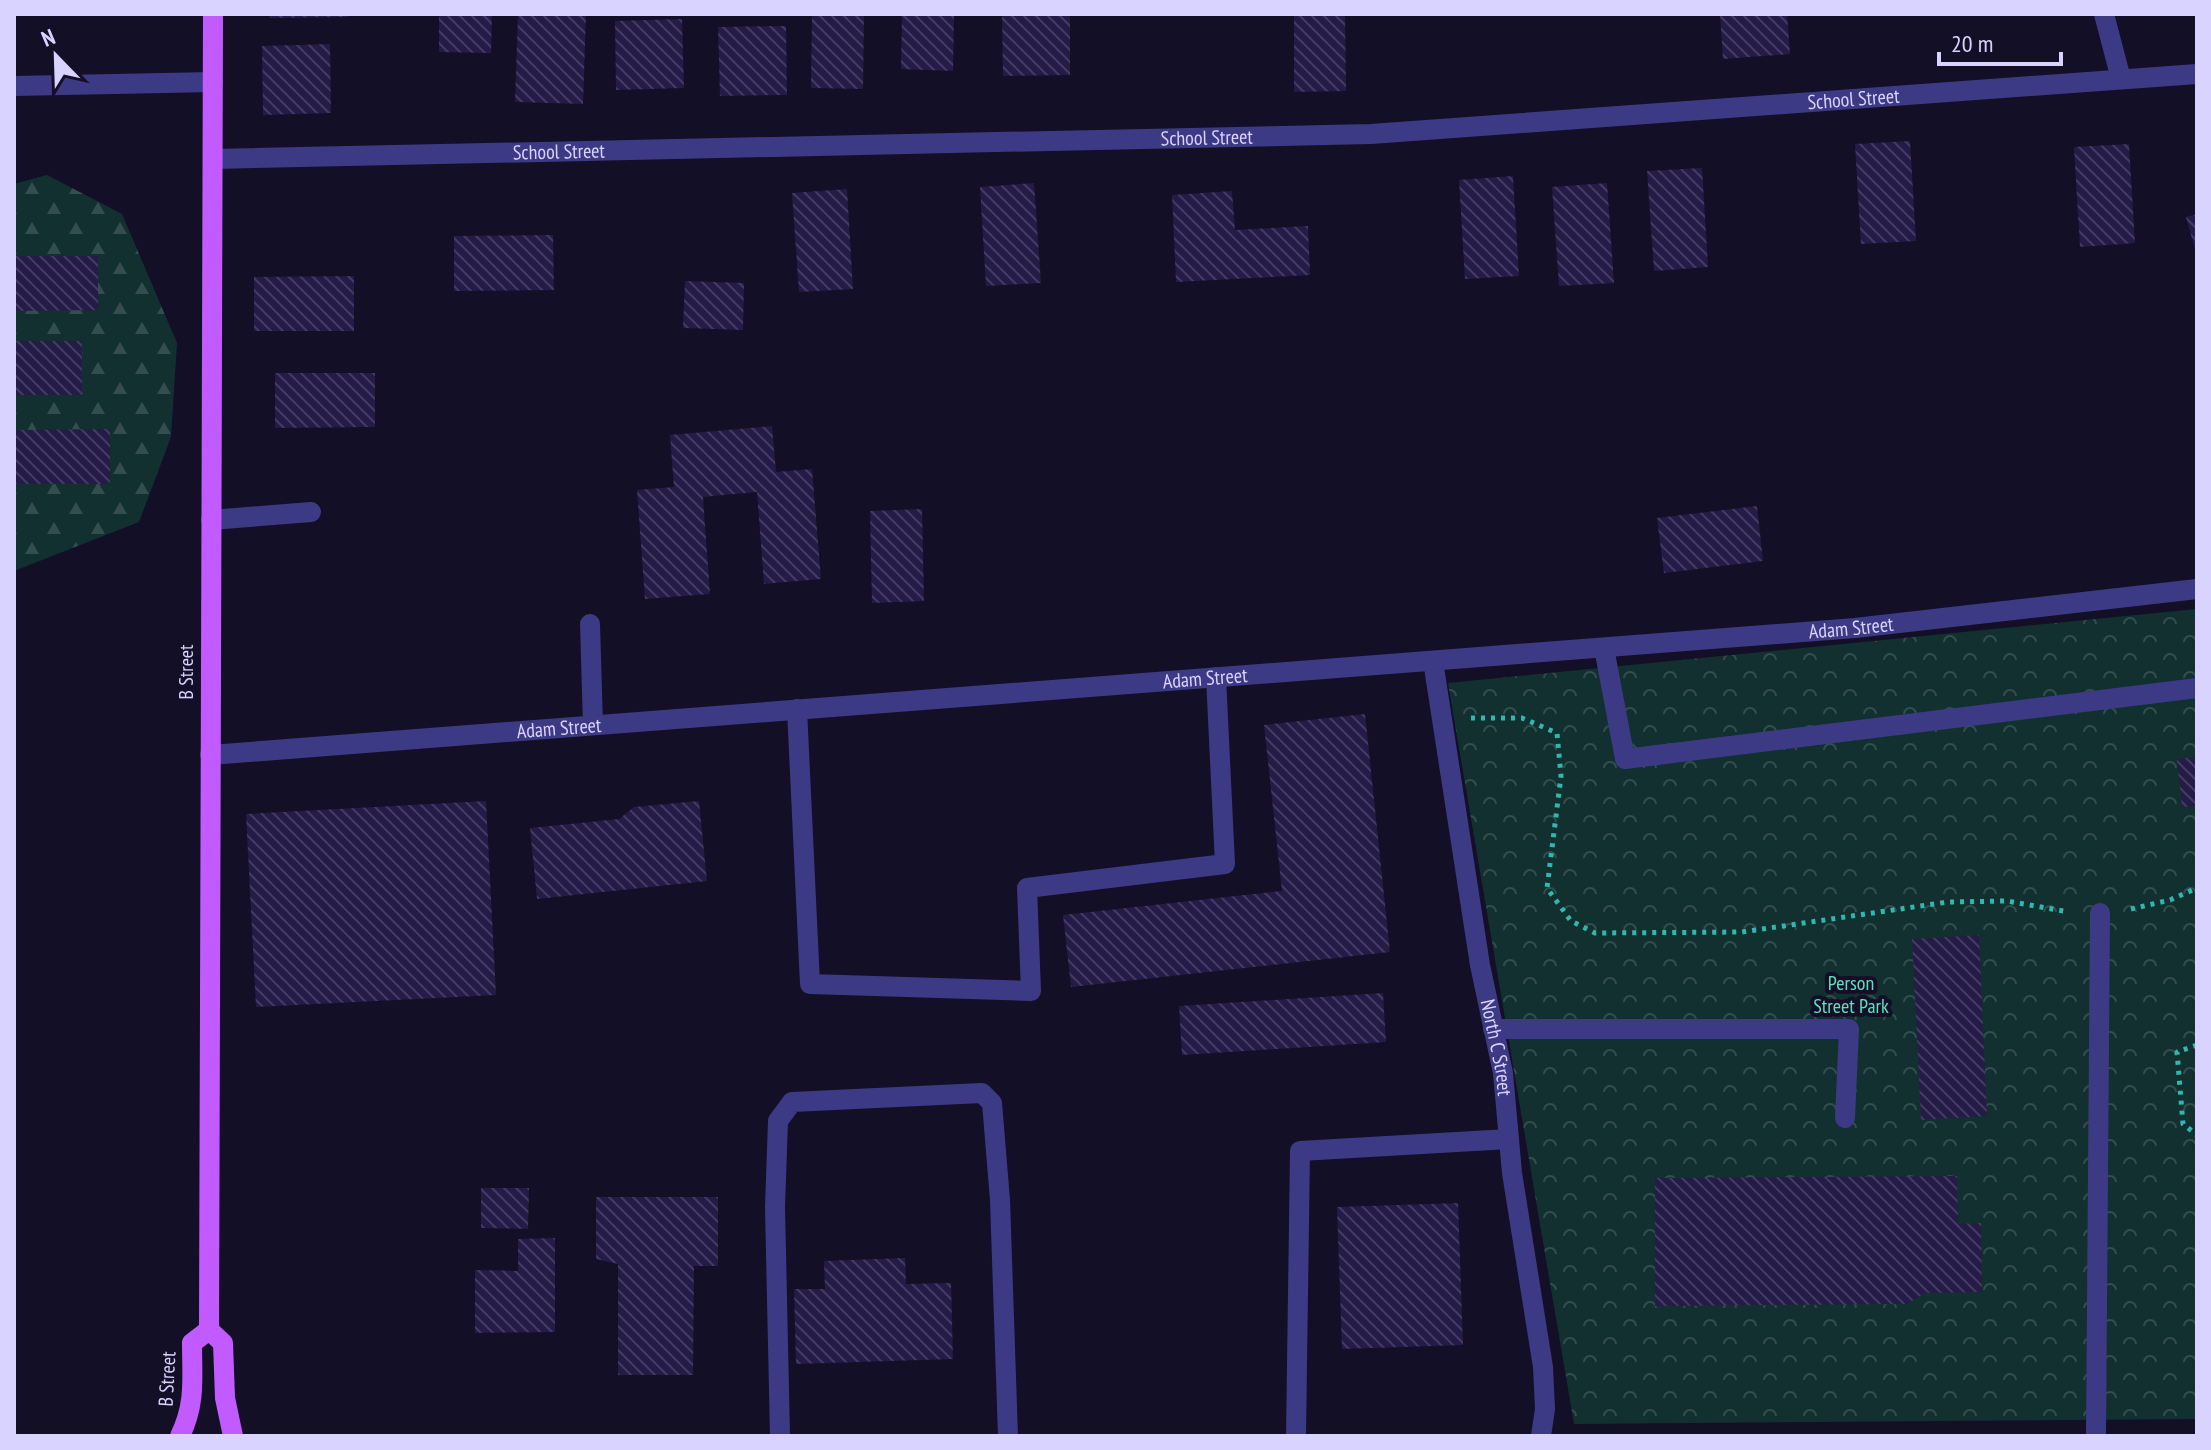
<svg xmlns="http://www.w3.org/2000/svg" width="2211" height="1450" font-family="'PT Sans Narrow',sans-serif">
  <style>
    .forest { fill: url(#forest-firs) }
    .park { fill: url(#park-crowns) }
    .building { fill: url(#building-back-hatch) }
    .lines { fill: none; stroke-linecap: round; stroke-linejoin: round }
    .path { stroke: #2fb8b0; stroke-width: 5; stroke-dasharray: 4 6; stroke-linecap: butt }
    .minor { stroke: #3d3a85; stroke-width: 20 }
    .major { stroke: #c25bff; stroke-width: 20 }
    .labels { text-anchor: middle; stroke-width: 8; stroke-linejoin: round; paint-order: stroke }
    .street-label { font-size: 20px; fill: #d9d4ff; stroke: #130f26 }
    .park-label { font-size: 20px; fill: #5fe0c0; stroke: #130f26 }
  </style>
  <defs>
    <pattern id="forest-firs" width="22" height="20" patternUnits="userSpaceOnUse" patternTransform="scale(2)"><rect width="22" height="20" fill="#12302f"/><path d="M5 1l3.5 6h-7zM16 11l3.5 6h-7z" fill="#344d4e"/></pattern>
    <pattern id="park-crowns" width="20" height="18" patternUnits="userSpaceOnUse" patternTransform="scale(2)"><rect width="20" height="18" fill="#12302f"/><path d="M2 6a3 3 0 1 1 6 0M12 15a3 3 0 1 1 6 0" fill="none" stroke="#344d4e"/></pattern>
    <pattern id="building-back-hatch" width="6" height="6" patternUnits="userSpaceOnUse" patternTransform="scale(2)"><rect width="6" height="6" fill="#241b47"/><path d="M-1 5l2 2M0 0l6 6M5-1l2 2" fill="none" stroke="#433b63"/></pattern>
  </defs>
  <rect width="100%" height="100%" fill="#130f26"/>
  <polygon class="forest" points="47,175 122,214 177,343 171,437 139,522 14,571 14,184"/>
  <polygon class="park" points="2197,609 2197,1419 1574,1424 1448,683"/>
  <g class="building">
    <polygon points="270,14 348,14 348,17 270,18"/>
    <polygon points="439,14 492,14 491,53 439,52"/>
    <polygon points="518,14 586,14 583,104 515,102"/>
    <polygon points="812,14 864,14 863,89 811,88"/>
    <polygon points="902,14 954,14 953,71 901,69"/>
    <polygon points="1002,14 1070,14 1070,75 1003,76"/>
    <polygon points="1294,14 1345,14 1346,91 1294,92"/>
    <polygon points="1720,14 1787,14 1790,54 1723,59"/>
    <polygon points="682,19 684,88 616,90 615,21"/>
    <polygon points="786,26 787,95 720,96 718,27"/>
    <polygon points="330,44 331,113 263,115 262,46"/>
    <polygon points="1910,141 1916,241 1861,244 1855,144"/>
    <polygon points="2129,144 2135,243 2080,247 2074,147"/>
    <polygon points="1702,168 1708,267 1654,271 1647,171"/>
    <polygon points="1513,176 1519,276 1465,279 1459,180"/>
    <polygon points="1034,183 1041,283 986,286 980,187"/>
    <polygon points="1607,183 1614,283 1559,286 1552,187"/>
    <polygon points="847,189 853,289 799,292 792,193"/>
    <polygon points="1232,191 1235,230 1308,226 1310,275 1176,282 1172,195"/>
    <polygon points="2197,214 2197,253 2196,253 2186,217"/>
    <polygon points="553,235 554,290 454,291 454,236"/>
    <polygon points="14,256 98,256 98,310 14,311"/>
    <polygon points="354,276 354,331 254,331 254,277"/>
    <polygon points="685,281 744,283 743,330 683,328"/>
    <rect x="14" y="341" width="68" height="54"/>
    <polygon points="275,373 375,373 375,427 275,428"/>
    <polygon points="772,426 776,472 812,469 821,579 764,584 757,492 703,497 710,594 645,599 637,490 674,487 670,435"/>
    <polygon points="110,429 110,484 14,484 14,430"/>
    <polygon points="1757,506 1763,561 1664,573 1657,518"/>
    <polygon points="922,509 924,601 872,603 870,511"/>
    <polygon points="1365,714 1390,952 1071,987 1063,915 1282,891 1264,725"/>
    <polygon points="2197,757 2197,806 2182,807 2177,759"/>
    <polygon points="486,801 496,995 256,1007 246,814"/>
    <polygon points="699,801 707,881 537,899 530,828 619,819 634,807"/>
    <polygon points="1979,935 1987,1116 1921,1120 1912,939"/>
    <polygon points="1383,993 1386,1042 1182,1055 1179,1006"/>
    <polygon points="1957,1176 1958,1224 1981,1223 1982,1292 1925,1293 1907,1304 1655,1306 1655,1178"/>
    <polygon points="481,1188 529,1188 528,1229 481,1228"/>
    <polygon points="596,1197 718,1197 718,1266 694,1266 693,1375 618,1375 618,1264 596,1259"/>
    <polygon points="1458,1203 1463,1345 1342,1349 1337,1207"/>
    <polygon points="555,1238 555,1332 475,1333 475,1270 518,1271 518,1239"/>
    <polygon points="905,1258 906,1284 951,1283 953,1359 796,1364 794,1289 825,1289 824,1261"/>
  </g>
  <g class="lines">
    <g class="path">
      <polyline points="1471,718 1522,718 1557,733 1561,776 1547,888 1571,921 1595,933 1742,932 1948,902 2007,901 2069,912"/>
      <polyline points="2131,909 2170,900 2197,888"/>
      <polyline points="2197,1045 2177,1052 2183,1124 2197,1135"/>
    </g>
    <g class="minor">
      <polyline points="2104,14 2121,79"/>
      <polyline points="14,86 213,82"/>
      <path id="s1" d="M 213,159 L 1371,134 L 2197,74"/>
      <polyline points="211,520 311,512"/>
      <polyline points="590,624 593,725"/>
      <polyline points="1604,648 1625,759 2197,688"/>
      <path id="s2" d="M 1433,661 L 1480,965 L 1503,1073 L 1512,1173 L 1543,1367 L 1545,1409 L 1541,1436"/>
      <polyline points="797,709 810,984 1031,991 1027,888 1225,864 1216,677"/>
      <path id="s3" d="M 210,755 L 1855,628 L 2197,589"/>
      <polyline points="1493,1029 1849,1029 1845,1118"/>
      <polyline points="780,1436 775,1207 778,1121 792,1102 982,1093 992,1103 1000,1200 1008,1436"/>
      <polyline points="1296,1436 1300,1151 1509,1139"/>
      <polyline points="2096,1436 2100,913"/>
    </g>
    <g class="major">
      <polyline points="213,14 209,1330 223,1343 225,1398 233,1436"/>
      <path d="M 180,1436 C 196,1403 192,1378 192,1343 L 209,1330"/>
    </g>
  </g>
  <g class="labels">
    <g class="street-label">
      <text dy="7" stroke="none"><textPath href="#s1" startOffset="1642">School Street</textPath></text>
      <text dy="7" stroke="none"><textPath href="#s1" startOffset="994">School Street</textPath></text>
      <text dy="7" stroke="none"><textPath href="#s1" startOffset="346">School Street</textPath></text>
      <text dy="7" stroke="none"><textPath href="#s3" startOffset="1646">Adam Street</textPath></text>
      <text transform="translate(186 672) rotate(-90)" y="7">B Street</text>
      <text dy="7" stroke="none"><textPath href="#s3" startOffset="998">Adam Street</textPath></text>
      <text dy="7" stroke="none"><textPath href="#s3" startOffset="350">Adam Street</textPath></text>
      <text dy="7" stroke="none"><textPath href="#s2" startOffset="392">North C Street</textPath></text>
      <text transform="translate(167 1379) rotate(-87)" y="7">B Street</text>
    </g>
    <g class="park-label">
      <text x="1851" y="990">Person<tspan x="1851" dy="23">Street Park</tspan></text>
    </g>
  </g>
  <rect width="2211" height="1450" fill="none" stroke="#d9d4ff" stroke-width="32"/>
  <g transform="translate(56 56) rotate(337)" stroke="#130f26" stroke-width="6" paint-order="stroke">
  <path d="M0-6L14 30L0 20L-14 30Z" fill="#d9d4ff"/>
  <text y="-12" font-size="22" font-weight="bold" text-anchor="middle" fill="#d9d4ff">N</text>
  </g>
  <path d="M1939 52v12h122v-12" fill="none" stroke="#d9d4ff" stroke-width="4"/>
  <text x="1951" y="52" font-size="24" fill="#d9d4ff" stroke="#130f26" stroke-width="6" paint-order="stroke">20 m</text>
</svg>
